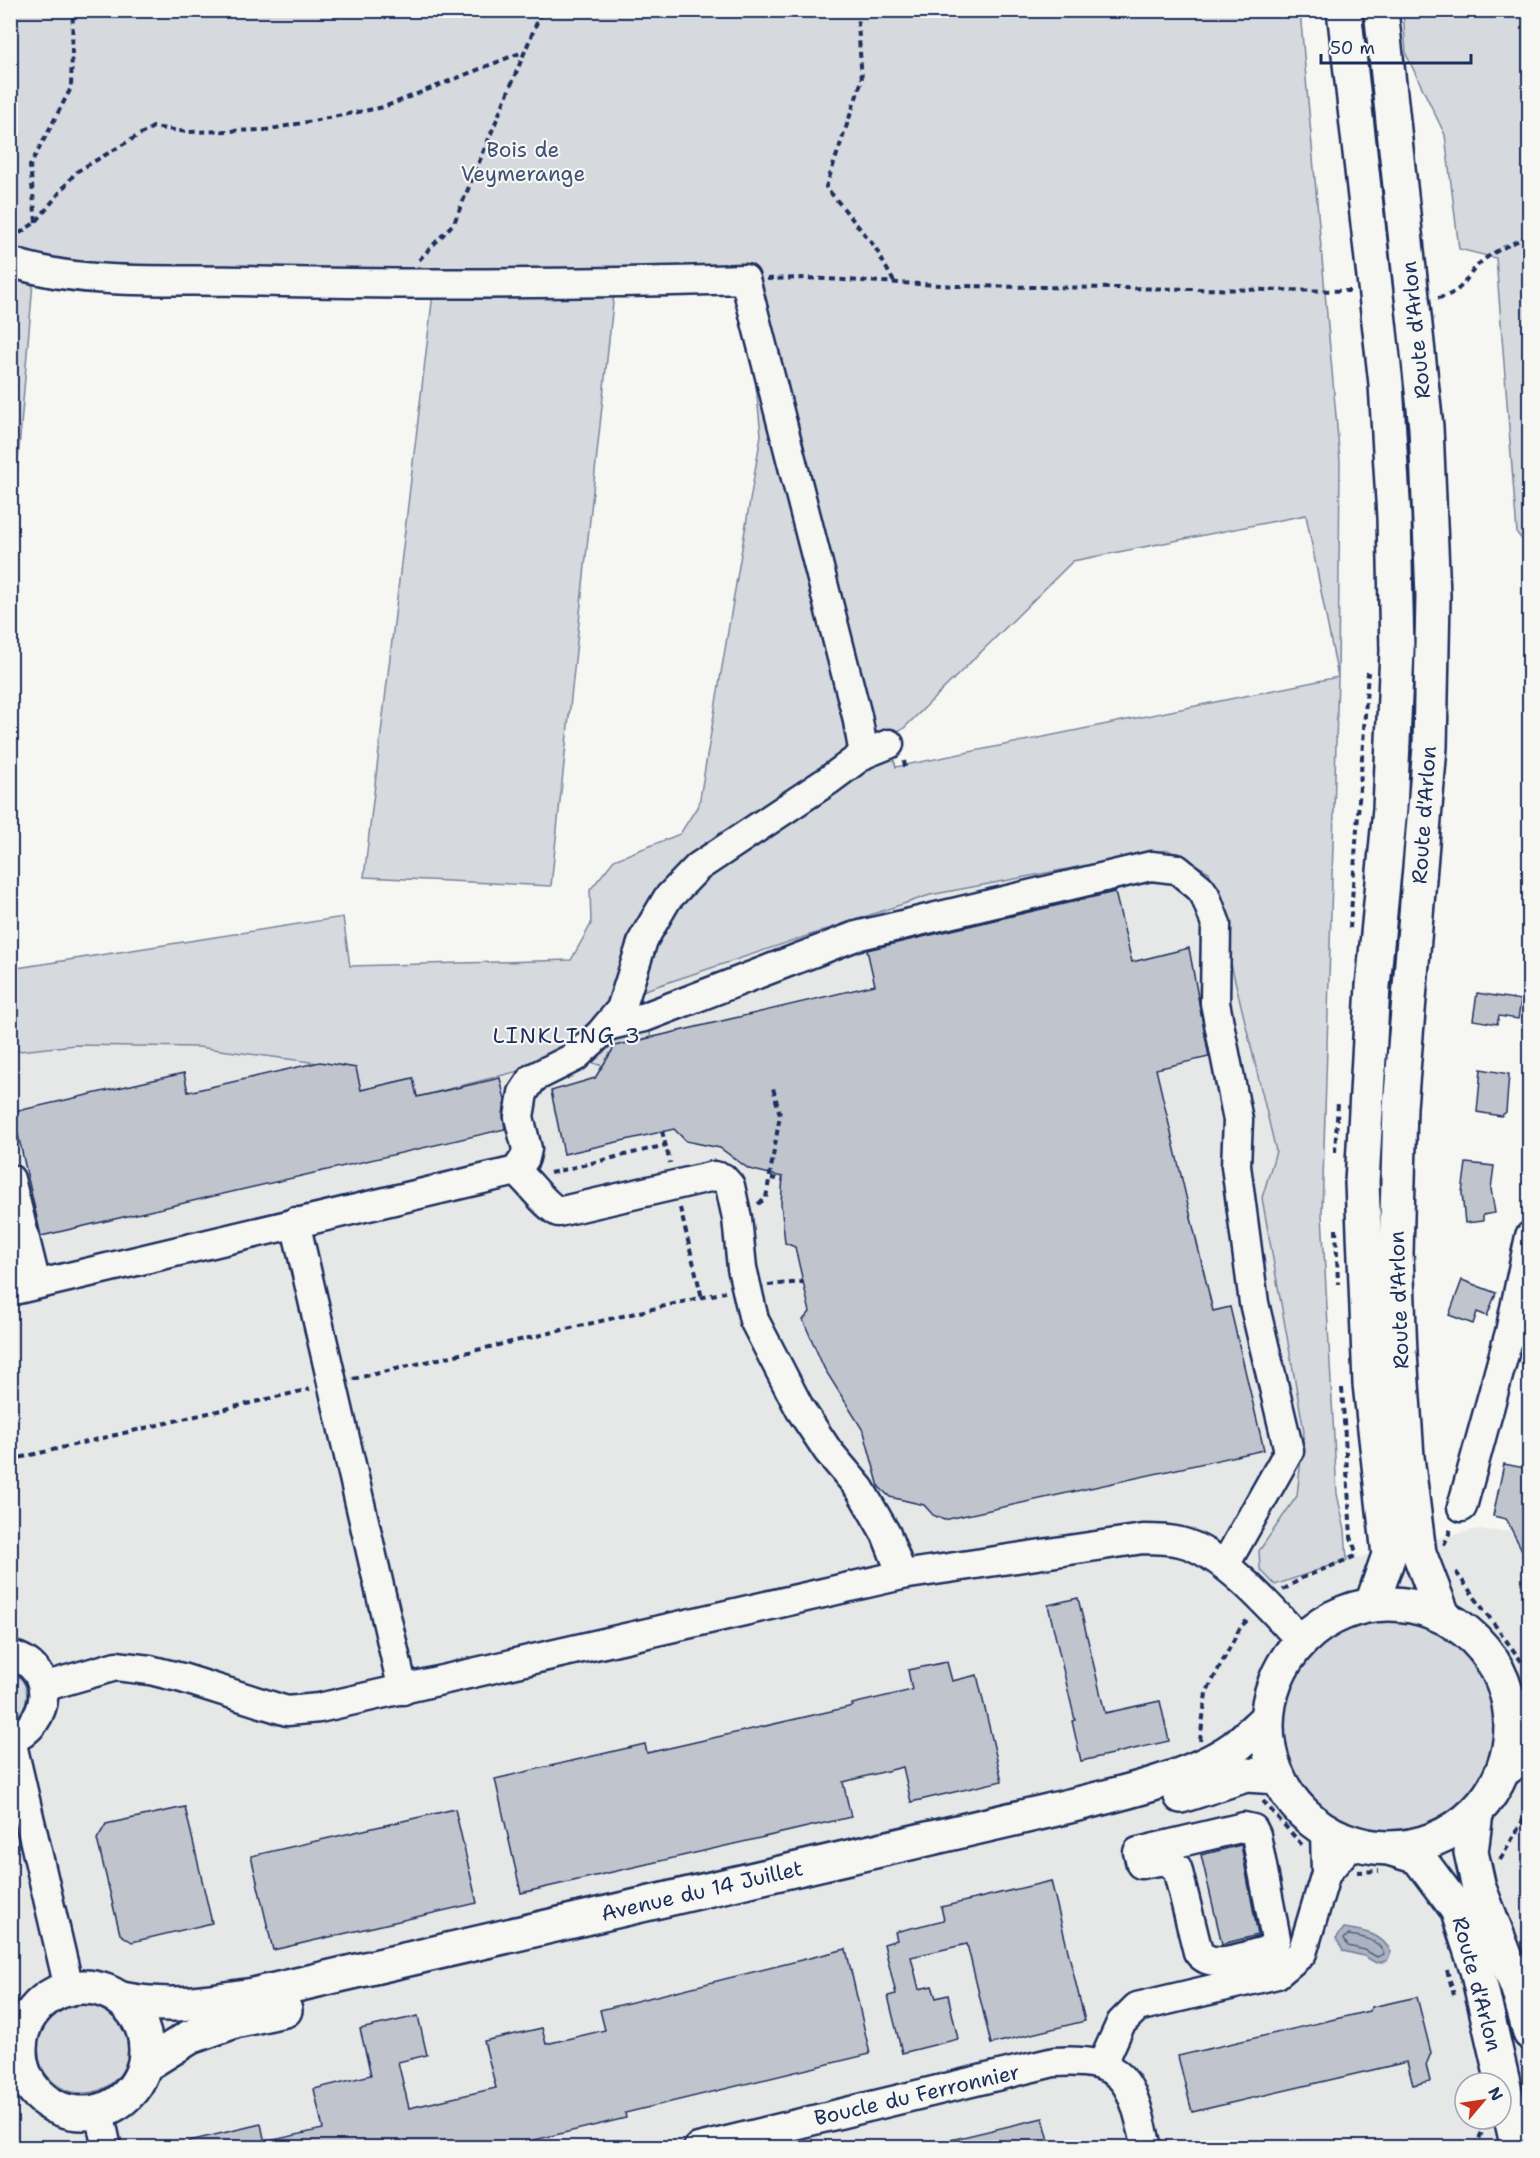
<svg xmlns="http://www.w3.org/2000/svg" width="1540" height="2158" font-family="'Shantell Sans',sans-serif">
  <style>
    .built { fill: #e6e7e7; fill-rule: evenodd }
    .green { fill: #d6d9dd; stroke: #78849e; stroke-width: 1.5; fill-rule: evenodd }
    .water { fill: #abb2c0; stroke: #717e99; stroke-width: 1.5 }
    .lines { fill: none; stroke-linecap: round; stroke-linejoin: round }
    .shore { stroke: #556385; stroke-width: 1.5 }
    .building { fill: #c0c4cd; stroke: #1b2f5e; stroke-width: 1.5 }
    .minor-casing { stroke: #1b2f5e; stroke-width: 33 }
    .major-casing { stroke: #1b2f5e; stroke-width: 38 }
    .path { stroke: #1b2f5e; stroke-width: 4; stroke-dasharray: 6 4.5; stroke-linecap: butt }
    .minor { stroke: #f6f6f2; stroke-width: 28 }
    .major { stroke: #f6f6f2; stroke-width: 33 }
    .labels { text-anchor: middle; stroke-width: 4.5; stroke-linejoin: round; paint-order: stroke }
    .park-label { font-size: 21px; fill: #405177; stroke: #f6f6f2 }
    .street-label { font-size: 21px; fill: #1b2f5e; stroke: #f6f6f2 }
    .neighbourhood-label { font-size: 22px; letter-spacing: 1.5px; fill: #1b2f5e; stroke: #f6f6f2 }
  </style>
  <rect width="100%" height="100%" fill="#f6f6f2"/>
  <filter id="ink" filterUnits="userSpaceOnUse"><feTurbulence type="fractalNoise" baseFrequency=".0167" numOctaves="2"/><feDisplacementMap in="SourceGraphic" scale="12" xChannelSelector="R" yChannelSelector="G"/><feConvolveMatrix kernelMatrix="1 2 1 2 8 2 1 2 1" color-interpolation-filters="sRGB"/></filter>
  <g filter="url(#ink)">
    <path class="built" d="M 1168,850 L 1209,872 L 1276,1151 L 1262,1198 L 1304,1431 L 1297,1497 L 1259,1551 L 1275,1585 L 1347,1560 L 1474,1530 L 1529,1532 L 1529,2147 L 11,2148 L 11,1052 L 75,1045 L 198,1047 L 356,1068 L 361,1090 L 413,1078 L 418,1096 L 650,1037 L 638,992 L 930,895 ZM 1465,2083 L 1501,2083 L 1501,2119 L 1465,2119 Z"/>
    <g class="green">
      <path d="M 11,11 L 1300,11 L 1340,461 L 1338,677 L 1322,1214 L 1337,1494 L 1345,1530 L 1347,1560 L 1275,1585 L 1260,1569 L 1259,1551 L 1297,1496 L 1304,1431 L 1262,1198 L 1276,1151 L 1209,872 L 1168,850 L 930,895 L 639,992 L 651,1037 L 615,1046 L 603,1066 L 574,1057 L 417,1097 L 413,1078 L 361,1090 L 355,1068 L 198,1047 L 75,1045 L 11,1052 L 11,969 L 343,917 L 350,966 L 571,960 L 591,924 L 590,890 L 614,860 L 680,834 L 699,804 L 761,435 L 745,279 L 615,284 L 551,886 L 364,877 L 434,285 L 33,283 L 11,543 ZM 1306,515 L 1338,677 L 896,767 L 886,734 L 903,729 L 1073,561 Z"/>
      <polygon points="1403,11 1529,11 1529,549 1517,533 1496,258 1459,249 1445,135 1406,54"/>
      <circle cx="1387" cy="1722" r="108"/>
      <path d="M 11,1671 C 32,1681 32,1709 11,1720 Z"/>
      <circle cx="83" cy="2047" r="46"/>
    </g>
    <path class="water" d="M 1344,1928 C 1364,1931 1381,1933 1391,1952 L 1387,1961 L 1376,1963 L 1364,1956 L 1343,1951 L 1336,1938 Z"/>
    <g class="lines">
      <path class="shore" d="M 1348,1935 C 1361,1937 1380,1939 1384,1954 L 1377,1957 L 1365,1950 L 1348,1946 L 1344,1939 Z"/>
    </g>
    <g class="building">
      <polygon points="1115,892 1132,962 1189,948 1209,1057 1156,1069 1213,1311 1230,1307 1264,1450 944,1520 933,1515 924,1505 890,1497 879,1487 864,1432 824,1368 803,1320 810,1312 795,1247 785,1243 781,1203 783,1177 749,1169 720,1148 686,1141 674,1129 564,1154 551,1091 595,1078 615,1046 875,985 867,950"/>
      <polygon points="1477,993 1521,1000 1518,1019 1499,1016 1497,1024 1473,1020"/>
      <polygon points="320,1062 356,1068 361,1090 413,1078 417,1097 500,1078 505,1100 503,1115 505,1129 41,1236 13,1112 184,1073 188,1092"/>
      <polygon points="1481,1069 1509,1074 1506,1112 1501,1116 1477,1112"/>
      <polygon points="1466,1163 1494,1166 1491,1189 1495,1213 1483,1215 1483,1221 1465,1223 1462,1193"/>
      <polygon points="1462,1280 1496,1293 1487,1316 1477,1312 1473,1324 1449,1315"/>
      <polygon points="1504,1464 1530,1469 1530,1509 1522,1550 1506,1519 1493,1516"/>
      <polygon points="1078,1598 1105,1713 1160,1701 1169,1741 1081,1761 1072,1721 1075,1720 1048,1605"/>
      <polygon points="947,1662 952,1681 977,1675 1002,1781 911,1802 903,1767 843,1782 851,1817 521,1893 495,1779 645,1744 647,1753 853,1706 852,1704 912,1690 908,1670"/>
      <polygon points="185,1807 212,1923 132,1942 120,1934 97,1839 106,1824"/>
      <polygon points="455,1809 477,1903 273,1950 251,1856"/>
      <polygon points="1241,1845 1258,1935 1222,1944 1201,1855"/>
      <polygon points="1051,1881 1085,2021 991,2044 967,1944 911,1957 919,1989 932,1986 936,1998 948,1995 958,2039 902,2053 888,1996 896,1994 884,1944 897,1940 895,1932 944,1920 941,1907"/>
      <polygon points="846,1949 870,2054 625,2113 626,2118 501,2148 270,2148 269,2141 323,2129 314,2089 371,2075 360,2029 418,2016 427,2055 398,2062 409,2108 496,2088 484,2041 542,2028 546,2044 605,2030 600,2010"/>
      <polygon points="1417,1997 1431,2053 1426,2065 1430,2081 1413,2085 1407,2062 1192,2112 1178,2056 1369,2011 1372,2007"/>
      <polygon points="1043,2118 1051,2148 947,2148 946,2141"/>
      <polygon points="261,2124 266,2148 190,2148 189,2141"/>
    </g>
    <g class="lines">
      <g class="minor-casing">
        <g id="minor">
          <path d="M 10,262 C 82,286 166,279 241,281 C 409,285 577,284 745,279 L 857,716 L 864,754"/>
          <polyline points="607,1026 645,1017 856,936 1151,866 1177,869 1200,888 1205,895 1216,924 1215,1003 1238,1120 1236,1166 1254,1303 1289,1451 1225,1565"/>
          <path d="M 516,1171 C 532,1184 540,1201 558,1212 L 714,1176 L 723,1178 L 730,1186 L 737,1218 L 742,1268 L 754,1320 L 800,1409 L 828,1451 L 860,1489 L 886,1534 L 902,1575"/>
          <polyline points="10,1179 36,1284"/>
          <polyline points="295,1222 403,1690"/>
          <polyline points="10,1291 516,1171 525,1158 527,1149 519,1117 523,1093 533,1078 575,1057 600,1034 621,1009 643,940 667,899 698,867 829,780 864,754 889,744"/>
          <polyline points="1462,1507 1510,1332 1530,1236"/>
          <path d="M 10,1655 C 57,1666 52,1724 10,1740"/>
          <path d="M 43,1687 L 116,1666 L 150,1670 L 182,1678 L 287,1711 L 319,1708 L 902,1575 L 1143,1539 C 1155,1539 1168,1539 1180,1542 C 1221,1551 1272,1609 1300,1640"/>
          <polyline points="1507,1695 1530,1717"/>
          <polyline points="11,1740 69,1988"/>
          <polyline points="1501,1775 1530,1755"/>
          <path d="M 1244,1827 L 1253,1829 L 1256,1835 L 1276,1939 L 1272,1947 L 1265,1951 C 1244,1956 1212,1971 1198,1952 L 1177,1868 L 1165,1860 L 1141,1864 L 1138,1852 Z"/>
          <polyline points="1326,1873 1352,1843"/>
          <polyline points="1102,2065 1121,2023 1137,2007 1277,1974 1302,1953 1326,1873 1325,1831"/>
          <polyline points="99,2112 107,2148"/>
          <path d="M 698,2148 L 1054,2062 C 1128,2057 1132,2085 1147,2148"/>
        </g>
      </g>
      <g class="major-casing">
        <g id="major">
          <polyline points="1344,10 1386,384 1394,517 1397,651 1390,809 1373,986 1362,1182 1370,1384 1389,1555 1372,1604"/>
          <polyline points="1381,10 1426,427 1433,596 1430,747 1400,1107 1396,1253 1400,1353 1407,1457 1419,1553 1443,1615"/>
          <circle cx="1389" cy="1726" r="122"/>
          <polyline points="1181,1796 1246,1775 1278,1777"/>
          <polyline points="1476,1813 1471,1852 1479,1888 1518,1989 1530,2033"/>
          <polyline points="1392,1849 1418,1857 1457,1909 1477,1970 1518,2148"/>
          <circle cx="83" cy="2050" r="63"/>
          <path d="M 121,1999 C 171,2009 204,2002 253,1995 L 1048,1811 C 1102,1798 1190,1780 1235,1747 C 1246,1738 1256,1728 1266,1719"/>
          <polyline points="145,2065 190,2037 235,2021 285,2010"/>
        </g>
      </g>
      <g class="path">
        <polyline points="857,10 862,80 826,187 875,247 894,282"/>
        <polyline points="36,222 30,166 71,88 73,10"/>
        <polyline points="11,239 36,222 76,172 153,127 187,132 266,130 384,107 525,51"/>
        <polyline points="419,260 454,223 542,10"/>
        <polyline points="767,279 806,278 958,286 1350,291"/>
        <path d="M 1438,298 C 1463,294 1465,277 1480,263 C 1493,251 1514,243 1530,235"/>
        <polyline points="904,761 906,771"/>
        <polyline points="1350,928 1368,672"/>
        <polyline points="662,1131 670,1163"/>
        <polyline points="1335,1152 1338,1103"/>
        <polyline points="550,1173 666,1145"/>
        <polyline points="771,1178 782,1180"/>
        <polyline points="758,1204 766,1198 780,1115 773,1088"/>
        <polyline points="680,1208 702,1298"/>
        <polyline points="1336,1229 1338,1284"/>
        <polyline points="768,1285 803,1282"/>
        <polyline points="353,1379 725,1292"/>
        <polyline points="1342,1388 1351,1537 1357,1555"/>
        <polyline points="10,1460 310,1389"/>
        <polyline points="1444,1545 1452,1527"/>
        <polyline points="1456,1572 1530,1673"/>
        <polyline points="1283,1590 1302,1578 1358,1555"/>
        <polyline points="1200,1741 1206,1693 1241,1626 1250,1618"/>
        <polyline points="1263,1801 1302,1845"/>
        <polyline points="1500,1860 1530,1808"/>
        <polyline points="1357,1872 1379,1871"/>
        <polyline points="1447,1970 1454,1995"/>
        <polyline points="1475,2148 1485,2125"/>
      </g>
      <use href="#minor" class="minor"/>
      <use href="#major" class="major"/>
    </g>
  </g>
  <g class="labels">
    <g class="park-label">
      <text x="523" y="157">Bois de<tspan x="523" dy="24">Veymerange</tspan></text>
    </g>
    <g class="street-label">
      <text transform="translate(1416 330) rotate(-96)" y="7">Route d'Arlon</text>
      <text transform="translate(1424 815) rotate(-86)" y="7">Route d'Arlon</text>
      <text transform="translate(1399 1300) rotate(-92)" y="7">Route d'Arlon</text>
      <text transform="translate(702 1891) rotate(-13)" y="7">Avenue du 14 Juillet</text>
      <text transform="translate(1477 1984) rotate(75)" y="7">Route d'Arlon</text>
      <text transform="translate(917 2095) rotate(-13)" y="7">Boucle du Ferronnier</text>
    </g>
    <g class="neighbourhood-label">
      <text x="567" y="1043">LINKLING 3</text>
    </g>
  </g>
  <rect width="1540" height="2158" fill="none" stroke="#f6f6f2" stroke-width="36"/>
  <rect x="18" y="18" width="1504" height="2122" fill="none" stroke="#1b2f5e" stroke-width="2" filter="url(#ink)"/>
  <g transform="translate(1483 2101) rotate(61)"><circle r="28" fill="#f6f6f2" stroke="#9ea6b7" stroke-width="1.5"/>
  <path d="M0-4.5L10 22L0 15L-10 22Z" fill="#c8321e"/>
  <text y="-9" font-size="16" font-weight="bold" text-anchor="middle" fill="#1b2f5e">N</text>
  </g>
  <path d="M1321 54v9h150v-9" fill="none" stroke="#1b2f5e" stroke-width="3"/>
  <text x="1330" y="54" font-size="18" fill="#1b2f5e" stroke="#f6f6f2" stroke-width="4.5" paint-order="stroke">50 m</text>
</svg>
